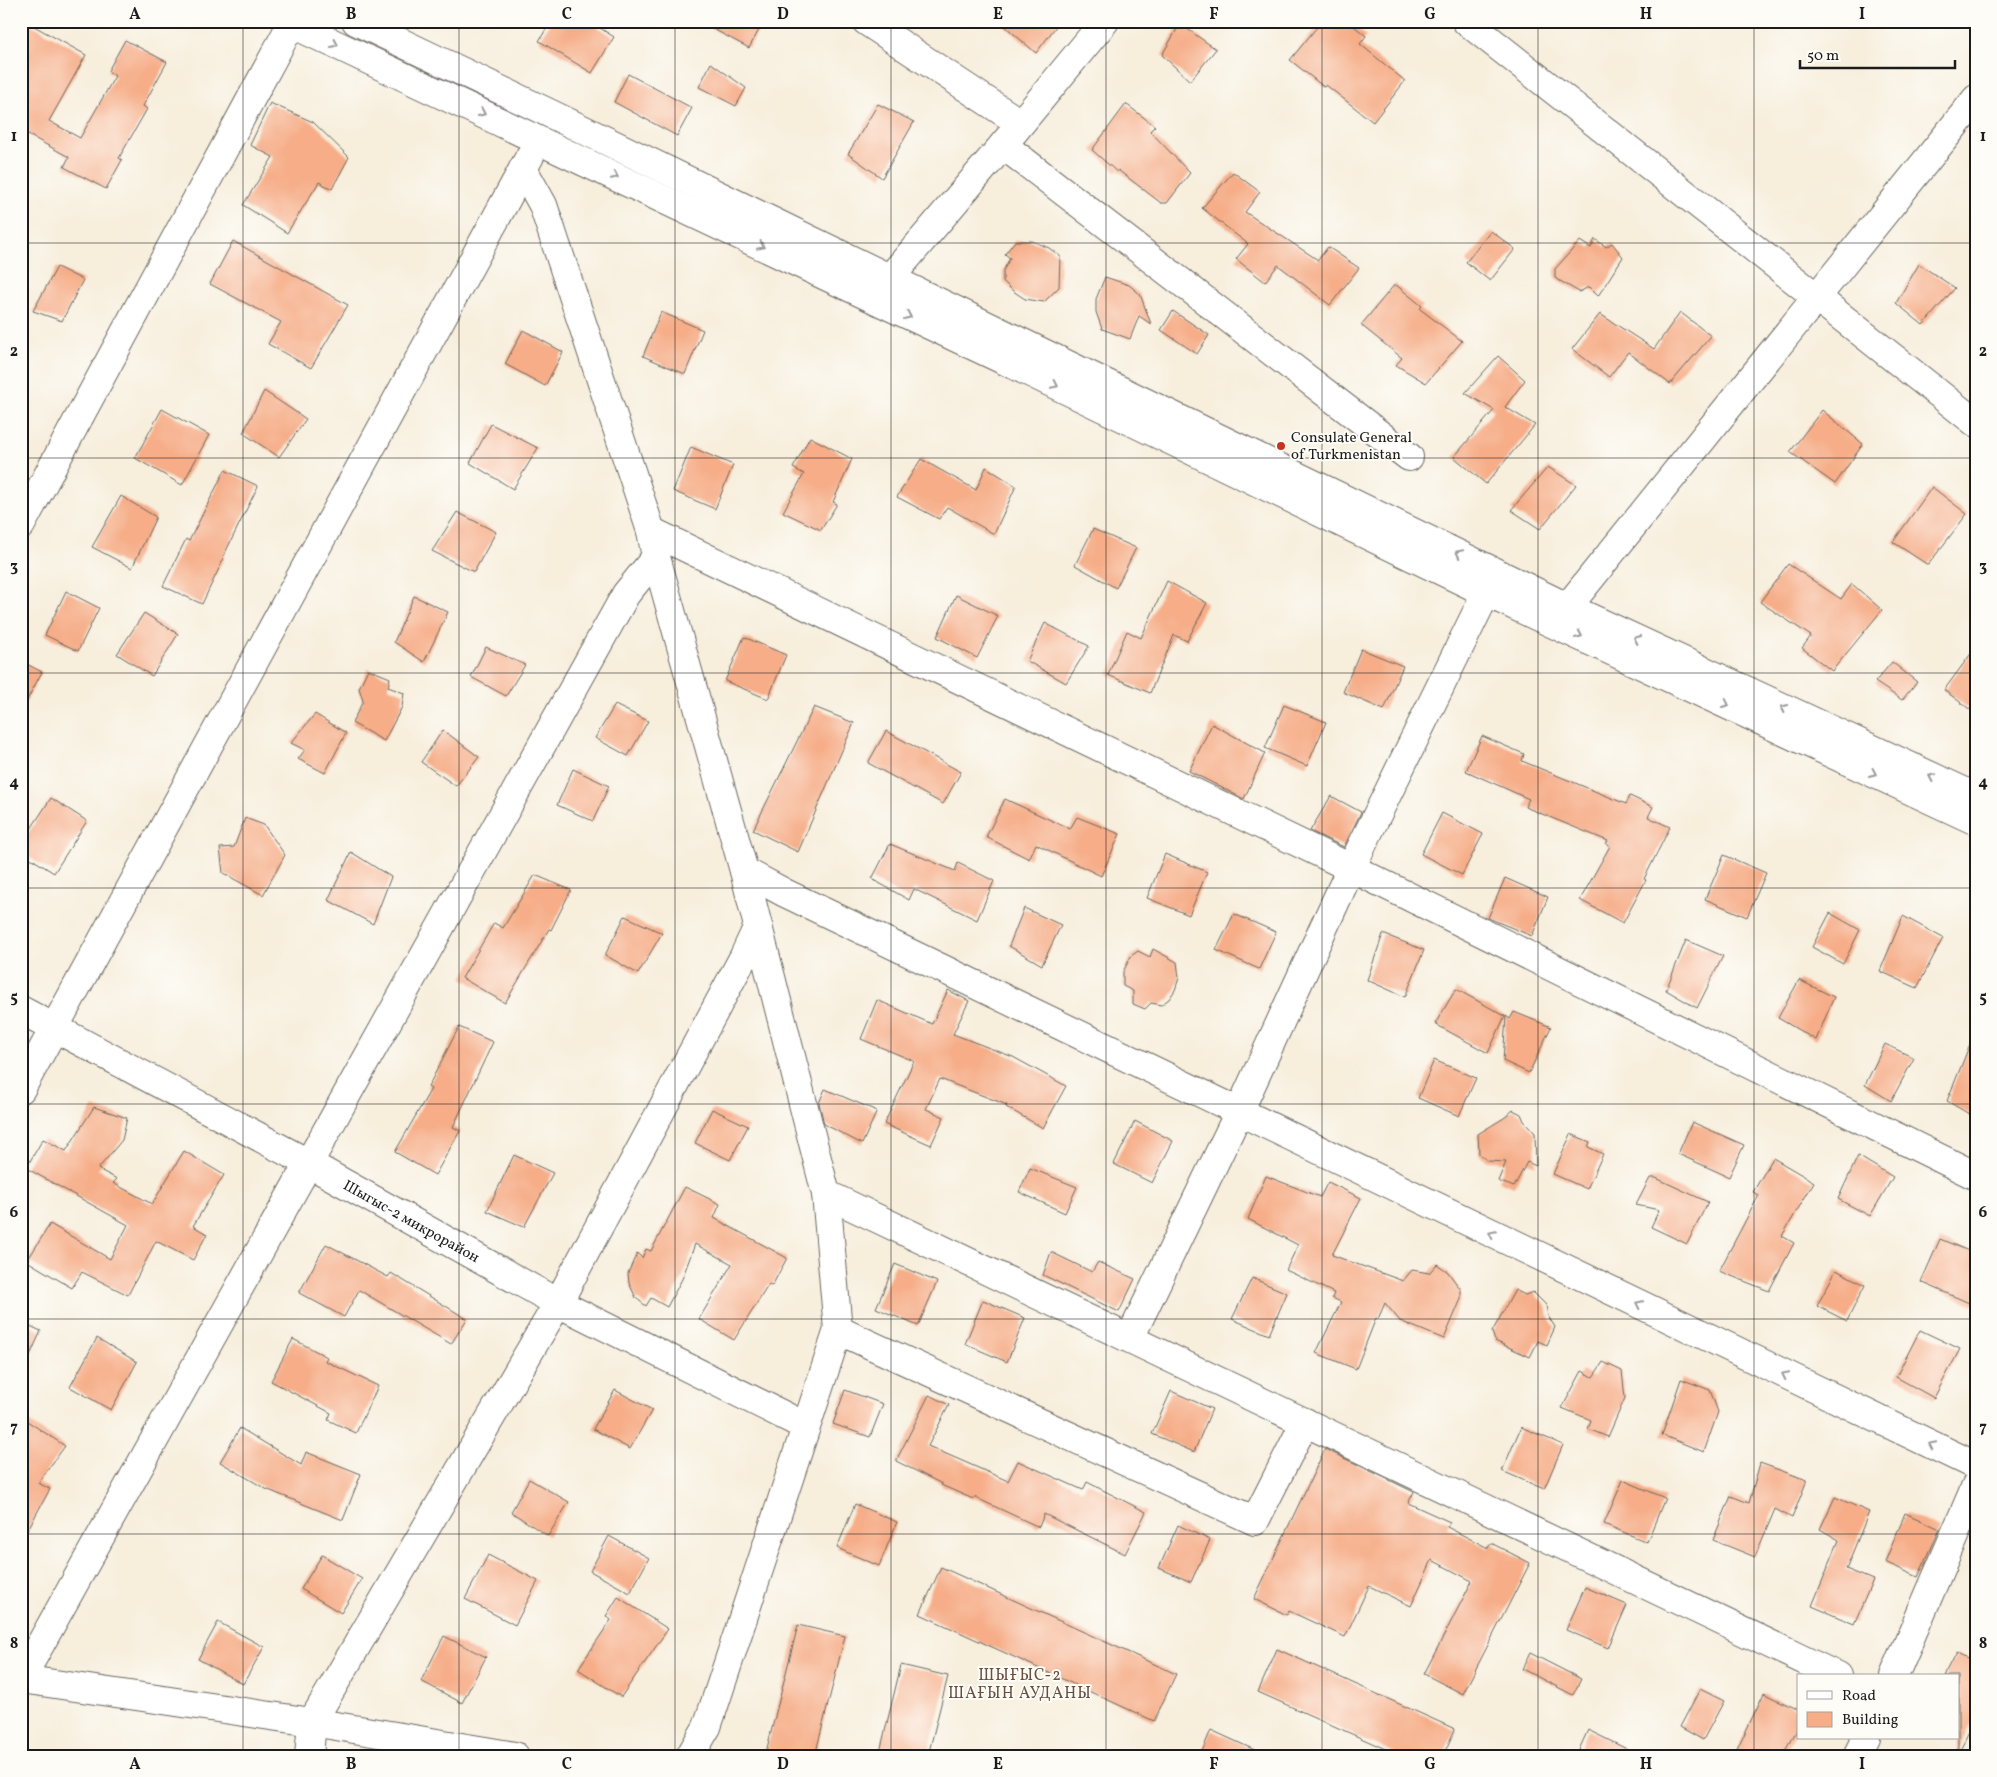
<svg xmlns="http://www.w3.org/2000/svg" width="1997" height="1777" font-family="Vollkorn,serif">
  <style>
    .building { fill: #f6ad88 }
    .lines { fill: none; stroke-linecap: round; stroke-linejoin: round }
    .minor-casing { stroke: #69665f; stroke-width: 30 }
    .minor { stroke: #fff; stroke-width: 28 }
    .oneway { stroke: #999 }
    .grid { fill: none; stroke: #1c1c1c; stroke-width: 1; stroke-opacity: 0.55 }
    .poi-dot { fill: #c8321e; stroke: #fdfcf7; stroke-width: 2 }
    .labels { text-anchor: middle; stroke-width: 4; stroke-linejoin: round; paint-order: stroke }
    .poi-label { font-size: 15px; fill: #1c1c1c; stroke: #fdfcf7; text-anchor: start }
    .street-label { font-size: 15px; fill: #1c1c1c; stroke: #fdfcf7 }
    .neighbourhood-label { font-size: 16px; letter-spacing: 1px; fill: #684f42; stroke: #fdfcf7 }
    .neatline { fill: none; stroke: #1c1c1c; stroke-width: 2 }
    .grid-label { font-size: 16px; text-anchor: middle; font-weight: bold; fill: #1c1c1c }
  </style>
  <rect width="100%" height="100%" fill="#fdfcf7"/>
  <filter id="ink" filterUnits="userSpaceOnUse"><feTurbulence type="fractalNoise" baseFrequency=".02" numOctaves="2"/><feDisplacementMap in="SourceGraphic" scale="10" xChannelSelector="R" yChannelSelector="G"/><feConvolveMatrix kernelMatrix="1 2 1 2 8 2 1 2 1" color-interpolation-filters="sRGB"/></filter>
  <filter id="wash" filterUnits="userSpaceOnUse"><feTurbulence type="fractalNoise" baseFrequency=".0096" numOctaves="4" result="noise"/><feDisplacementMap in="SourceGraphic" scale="20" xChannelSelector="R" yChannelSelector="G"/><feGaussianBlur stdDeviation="1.12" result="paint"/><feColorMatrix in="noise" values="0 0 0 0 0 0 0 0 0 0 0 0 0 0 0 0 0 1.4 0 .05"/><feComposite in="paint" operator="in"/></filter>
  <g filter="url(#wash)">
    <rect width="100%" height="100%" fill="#f7eedc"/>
    <g id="blocks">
      <g class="building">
        <polygon points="21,21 25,21 86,55 49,121 80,138 115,76 108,71 125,40 167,62 143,106 147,109 119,158 122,160 106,189 64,167 69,157 21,131"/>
        <polygon points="551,21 589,21 614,37 592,73 539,41"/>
        <polygon points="698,21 764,21 749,48"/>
        <polygon points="999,21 1060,21 1036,53"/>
        <polygon points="1322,21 1348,21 1366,36 1360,44 1405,81 1373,122 1326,85 1324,87 1290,60"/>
        <polygon points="1180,24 1216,49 1190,81 1162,55"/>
        <polygon points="711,63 746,88 736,106 699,87"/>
        <polygon points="628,74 692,108 677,136 614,102"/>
        <polygon points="270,103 313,122 349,157 332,189 319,182 287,233 243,205 273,157 250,145"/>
        <polygon points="878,104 914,122 882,178 848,154"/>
        <polygon points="1126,104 1155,126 1150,131 1190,173 1167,203 1161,203 1118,170 1117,172 1092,150"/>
        <polygon points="1233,172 1260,192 1245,212 1318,260 1328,247 1359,268 1330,305 1278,265 1265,282 1236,259 1248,244 1202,208"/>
        <polygon points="1491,231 1515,249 1490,281 1466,262"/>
        <polygon points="1595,239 1606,247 1612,243 1623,257 1598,296 1589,287 1579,292 1555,278 1555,269 1580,241 1591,248"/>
        <polygon points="233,241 348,305 311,368 268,344 281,322 210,284"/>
        <polygon points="1015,241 1032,241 1049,248 1060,256 1059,287 1044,302 1025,299 1013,291 1003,281 1003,271 1010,258 1005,254"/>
        <polygon points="1919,264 1955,288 1923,325 1896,303"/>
        <polygon points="57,267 83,280 62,321 33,311"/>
        <polygon points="1105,277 1129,285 1140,294 1151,324 1139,316 1130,339 1102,329 1096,312 1096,299"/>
        <polygon points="1395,284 1422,306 1420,309 1462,341 1426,383 1396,365 1402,358 1361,325"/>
        <polygon points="1173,311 1209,335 1197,354 1161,330"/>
        <polygon points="661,312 703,330 685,374 643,356"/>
        <polygon points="1680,312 1711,336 1670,384 1628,352 1609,377 1572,349 1600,314 1654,349"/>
        <polygon points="523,330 563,352 545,386 505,364"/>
        <polygon points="1498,356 1525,380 1505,407 1535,425 1486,484 1454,457 1494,410 1465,393"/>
        <polygon points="264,391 306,419 279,457 243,433"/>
        <polygon points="162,409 209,435 182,485 135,458"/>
        <polygon points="1822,410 1863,444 1835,484 1790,452"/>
        <polygon points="491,424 538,448 513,489 470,463"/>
        <polygon points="810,437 852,459 833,502 837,504 821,530 783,512 804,474 793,468"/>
        <polygon points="691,447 733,465 715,509 673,491"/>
        <polygon points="921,459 976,490 986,467 1016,486 994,534 947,507 939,519 897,497"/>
        <polygon points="1548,467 1576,485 1540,529 1511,510"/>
        <polygon points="225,470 258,486 223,557 224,558 202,604 163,586 186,539 189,541"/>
        <polygon points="1932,487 1967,514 1928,565 1893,542"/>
        <polygon points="121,496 156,517 132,568 92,547"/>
        <polygon points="457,512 496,532 474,572 432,551"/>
        <polygon points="1093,529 1136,548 1116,588 1075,565"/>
        <polygon points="1788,564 1841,599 1852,584 1882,610 1832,671 1802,648 1811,636 1760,602"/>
        <polygon points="1167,581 1207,603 1187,641 1174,635 1150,693 1108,675 1127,631 1141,638"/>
        <polygon points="66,591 99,608 78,651 45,635"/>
        <polygon points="956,595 998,616 977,658 937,637"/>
        <polygon points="414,596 448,612 424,662 394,642"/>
        <polygon points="144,613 178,634 152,676 117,654"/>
        <polygon points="1045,623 1089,646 1066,683 1027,661"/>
        <polygon points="744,637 786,655 768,699 725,681"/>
        <polygon points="486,647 525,665 506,696 471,677"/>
        <polygon points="1976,647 1976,714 1944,690"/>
        <polygon points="1361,649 1403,666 1384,710 1343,692"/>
        <polygon points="21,661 42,672 21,711"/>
        <polygon points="1892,662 1917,682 1902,700 1875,682"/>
        <polygon points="368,669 390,678 388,687 404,693 402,707 384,741 352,723 363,701 359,688"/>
        <polygon points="615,705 648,721 628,756 595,738"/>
        <polygon points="1284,705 1326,722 1307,766 1265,748"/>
        <polygon points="814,707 854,723 798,852 753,830"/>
        <polygon points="315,714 346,733 325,773 298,759 305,750 291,743"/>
        <polygon points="1212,724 1265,753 1244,799 1189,771"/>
        <polygon points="443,730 479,757 456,786 421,762"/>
        <polygon points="886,731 961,772 943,804 868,763"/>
        <polygon points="1482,736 1524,754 1522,761 1626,804 1630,796 1653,807 1648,817 1670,827 1644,879 1646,880 1623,923 1580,900 1610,846 1606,844 1608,841 1525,807 1529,799 1466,771"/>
        <polygon points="573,769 609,786 593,821 557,805"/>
        <polygon points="1331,796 1361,812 1344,847 1310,831"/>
        <polygon points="51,798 87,821 54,873 21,852 21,844"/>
        <polygon points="1005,799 1070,829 1077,817 1120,834 1101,876 1036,844 1029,859 986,837"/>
        <polygon points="1442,813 1483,834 1462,875 1421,854"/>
        <polygon points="245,818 264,825 285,855 263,895 223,873 220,848 234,847"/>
        <polygon points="890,844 955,871 958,863 994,881 977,920 914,889 909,900 872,879"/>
        <polygon points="351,852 391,877 373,924 328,900"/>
        <polygon points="1165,854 1207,872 1189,915 1147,898"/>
        <polygon points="1724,855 1766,873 1747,917 1705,899"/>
        <polygon points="535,875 571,890 551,930 549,929 505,1003 462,978 494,923 503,928"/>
        <polygon points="1505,878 1548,897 1532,936 1488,918"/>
        <polygon points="1024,908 1061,925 1042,965 1009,946"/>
        <polygon points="1830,913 1860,930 1843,964 1812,947"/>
        <polygon points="1234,914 1276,932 1259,969 1216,950"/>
        <polygon points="625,916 662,933 638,974 605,955"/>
        <polygon points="1903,916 1943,938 1917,988 1880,971"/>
        <polygon points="1383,934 1424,950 1405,997 1367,980"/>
        <polygon points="1686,940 1723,956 1697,1008 1666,990"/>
        <polygon points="1153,949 1177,962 1179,978 1175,990 1169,999 1161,1005 1151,1003 1145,1009 1133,1004 1133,991 1123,986 1123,972 1131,956 1138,951 1150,957"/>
        <polygon points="1799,980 1834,997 1816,1040 1778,1018"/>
        <polygon points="1456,989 1505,1016 1488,1053 1435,1024"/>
        <polygon points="948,990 969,1001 953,1034 1013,1057 1066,1086 1043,1128 1006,1107 1007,1105 940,1079 926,1109 944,1117 931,1145 884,1124 914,1061 861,1039 877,1000 932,1024"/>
        <polygon points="1514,1012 1551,1027 1529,1073 1503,1061 1506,1016 1510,1019"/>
        <polygon points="459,1027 493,1042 453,1127 460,1131 435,1175 395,1152 431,1089 428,1087"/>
        <polygon points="1975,1032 1976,1033 1976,1118 1947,1101"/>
        <polygon points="1885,1044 1914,1058 1891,1101 1865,1085"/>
        <polygon points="1434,1060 1476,1078 1459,1116 1418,1098"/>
        <polygon points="825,1089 877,1111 862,1144 824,1124 819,1103"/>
        <polygon points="94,1107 127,1118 122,1140 98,1169 117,1179 113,1183 152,1204 184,1151 224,1175 193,1226 207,1234 193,1260 156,1241 128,1295 82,1272 72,1288 27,1261 50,1224 110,1259 128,1225 26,1168 43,1139 66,1151"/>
        <polygon points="712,1109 748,1126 730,1160 695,1143"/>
        <polygon points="1513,1110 1521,1114 1524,1121 1535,1133 1536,1166 1527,1162 1514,1187 1498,1181 1506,1162 1488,1161 1479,1154 1478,1134 1504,1118"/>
        <polygon points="1135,1121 1173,1141 1152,1183 1114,1164"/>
        <polygon points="1692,1122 1744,1145 1729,1177 1678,1154"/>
        <polygon points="1571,1134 1590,1142 1588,1147 1603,1154 1587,1189 1553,1174"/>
        <polygon points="514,1155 553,1173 524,1227 487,1211"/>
        <polygon points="1858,1156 1893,1177 1870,1216 1838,1199"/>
        <polygon points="1773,1158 1814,1182 1782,1236 1794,1243 1769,1291 1719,1271 1759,1195 1753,1192"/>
        <polygon points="1030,1168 1077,1187 1065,1213 1019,1192"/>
        <polygon points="1266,1176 1320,1197 1328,1182 1361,1198 1332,1255 1403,1281 1412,1270 1429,1273 1437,1264 1448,1272 1461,1290 1461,1299 1444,1339 1400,1321 1385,1303 1378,1319 1376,1318 1356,1369 1316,1353 1341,1302 1332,1298 1334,1293 1286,1270 1298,1245 1248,1219"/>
        <polygon points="1650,1178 1656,1178 1708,1202 1687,1244 1651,1227 1659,1210 1636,1205"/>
        <polygon points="685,1187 720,1204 714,1218 787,1258 772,1286 769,1284 734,1340 699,1319 732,1264 695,1244 682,1279 667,1307 651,1298 646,1306 636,1298 629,1283 628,1273 637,1253 642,1258 646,1249 651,1251"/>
        <polygon points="1940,1239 1976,1254 1976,1306 1921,1282"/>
        <polygon points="326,1244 388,1277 391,1273 467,1319 451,1344 359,1290 344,1317 299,1293"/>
        <polygon points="1051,1252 1092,1272 1098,1262 1135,1279 1119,1312 1043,1275"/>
        <polygon points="895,1264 937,1282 918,1326 876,1308"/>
        <polygon points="1836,1270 1865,1285 1847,1321 1817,1306"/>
        <polygon points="1252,1278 1287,1293 1269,1335 1232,1319"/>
        <polygon points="1515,1290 1525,1295 1533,1292 1546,1305 1548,1316 1555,1327 1547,1345 1538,1341 1530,1357 1495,1341 1492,1332"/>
        <polygon points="983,1300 1025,1318 1007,1362 965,1344"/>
        <polygon points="21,1322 41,1331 21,1375"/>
        <polygon points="1920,1330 1960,1349 1934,1398 1896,1377"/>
        <polygon points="97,1338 137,1362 111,1410 70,1387"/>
        <polygon points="293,1339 327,1357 325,1361 378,1386 356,1433 328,1420 331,1413 271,1381"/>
        <polygon points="1603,1362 1622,1371 1625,1398 1608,1437 1588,1429 1591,1420 1562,1408 1582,1371 1593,1377"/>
        <polygon points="1681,1379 1710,1390 1718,1412 1704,1452 1662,1435"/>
        <polygon points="615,1390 652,1410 630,1449 593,1429"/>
        <polygon points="845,1390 883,1404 870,1437 833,1424"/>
        <polygon points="1171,1391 1212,1409 1194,1452 1152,1434"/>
        <polygon points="929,1395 949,1405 928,1446 1008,1481 1018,1461 1083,1490 1087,1482 1146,1512 1125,1554 1044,1514 1039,1527 974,1497 973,1499 941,1485 942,1484 896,1461"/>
        <polygon points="21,1417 65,1446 38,1483 50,1489 21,1542"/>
        <polygon points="1521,1427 1563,1445 1544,1489 1502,1471"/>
        <polygon points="240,1428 301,1465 306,1452 361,1474 343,1520 266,1489 220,1462"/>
        <polygon points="1325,1449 1414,1492 1408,1503 1450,1522 1447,1527 1488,1548 1491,1543 1530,1563 1463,1694 1424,1674 1472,1581 1432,1560 1411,1606 1369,1586 1345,1637 1289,1611 1287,1615 1254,1599"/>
        <polygon points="1760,1463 1807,1480 1792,1518 1775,1509 1755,1557 1713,1540 1731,1496 1749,1503"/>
        <polygon points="529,1479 569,1502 548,1536 511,1512"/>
        <polygon points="1623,1480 1665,1498 1647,1542 1604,1524"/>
        <polygon points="1835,1497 1869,1512 1846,1569 1873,1580 1854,1624 1812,1606 1839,1540 1820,1529"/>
        <polygon points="855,1504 897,1522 879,1566 837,1548"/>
        <polygon points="1905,1513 1940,1529 1918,1577 1885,1562"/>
        <polygon points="1178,1525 1210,1540 1191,1582 1159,1568"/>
        <polygon points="609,1536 649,1558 630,1593 590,1571"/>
        <polygon points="322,1555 362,1579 341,1613 301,1589"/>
        <polygon points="488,1555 538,1581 515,1625 465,1599"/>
        <polygon points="941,1567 1176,1674 1154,1721 920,1614"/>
        <polygon points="1585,1587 1627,1605 1608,1648 1566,1630"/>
        <polygon points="618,1597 668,1629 621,1697 578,1669 611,1620 606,1616"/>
        <polygon points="218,1622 264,1647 243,1684 198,1659"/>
        <polygon points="798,1625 845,1636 815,1756 765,1756"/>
        <polygon points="444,1636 486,1657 462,1703 421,1681"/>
        <polygon points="1277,1649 1455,1729 1443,1756 1401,1756 1258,1692"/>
        <polygon points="1530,1653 1581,1679 1573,1695 1522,1669"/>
        <polygon points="1957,1653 1976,1662 1976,1718 1958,1753 1958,1676 1945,1676"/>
        <polygon points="901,1665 948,1676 928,1756 879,1756"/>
        <polygon points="1700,1689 1724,1701 1703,1740 1680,1727"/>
        <polygon points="1764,1693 1798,1710 1798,1727 1784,1756 1734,1756"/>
        <polygon points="1211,1730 1268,1756 1200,1756"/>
        <polygon points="1588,1730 1641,1756 1576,1756"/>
      </g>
    </g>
  </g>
  <g filter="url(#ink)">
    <use href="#blocks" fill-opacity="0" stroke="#69665f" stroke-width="1"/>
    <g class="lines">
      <g class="minor-casing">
        <g id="minor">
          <polyline points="286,21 1035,375 1487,593 1976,821"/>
          <polyline points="356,21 551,114 1567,607 1976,797"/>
          <polyline points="866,21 1020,123"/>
          <polyline points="1466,21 1976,423"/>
          <polyline points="1003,145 1409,457"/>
          <polyline points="523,169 543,205 651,531 656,557 744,871 826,1194 838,1330 707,1727 690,1756"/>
          <polyline points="878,292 1003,145 1105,21"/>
          <polyline points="21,525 293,21"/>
          <polyline points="651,531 1351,868 1976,1176"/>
          <polyline points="1557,620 1976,99"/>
          <polyline points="744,871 785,893 1976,1466"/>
          <path id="s1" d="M 21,1010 L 308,1163 L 558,1303 L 805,1426"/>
          <polyline points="21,1089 530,156"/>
          <polyline points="826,1194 1837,1676"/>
          <polyline points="838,1330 1255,1521 1305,1422"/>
          <polyline points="1130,1338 1239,1112 1351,868 1494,577"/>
          <polyline points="1894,1676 1976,1485"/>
          <polyline points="21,1679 626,594 656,557"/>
          <polyline points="21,1679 312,1722 515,1756"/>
          <polyline points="309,1756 312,1722 558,1303 744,956 758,926"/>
          <polyline points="1857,1756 1866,1738"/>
        </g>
      </g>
      <use href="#minor" class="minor"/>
    </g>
    <defs><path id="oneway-chevron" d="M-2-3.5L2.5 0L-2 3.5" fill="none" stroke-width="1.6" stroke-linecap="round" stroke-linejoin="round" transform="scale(1.25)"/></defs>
    <g class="oneway">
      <use href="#oneway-chevron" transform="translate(335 44) rotate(25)"/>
      <use href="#oneway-chevron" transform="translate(482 113) rotate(25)"/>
      <use href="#oneway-chevron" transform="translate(615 176) rotate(26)"/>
      <use href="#oneway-chevron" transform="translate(761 246) rotate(26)"/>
      <use href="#oneway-chevron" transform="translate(908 316) rotate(25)"/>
      <use href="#oneway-chevron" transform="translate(1055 385) rotate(26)"/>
      <use href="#oneway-chevron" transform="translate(1459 553) rotate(-154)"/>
      <use href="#oneway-chevron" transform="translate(1579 635) rotate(25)"/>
      <use href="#oneway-chevron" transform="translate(1637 639) rotate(-155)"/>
      <use href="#oneway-chevron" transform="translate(1726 704) rotate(25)"/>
      <use href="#oneway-chevron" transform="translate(1784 708) rotate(-155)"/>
      <use href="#oneway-chevron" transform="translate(1873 773) rotate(25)"/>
      <use href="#oneway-chevron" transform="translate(1932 777) rotate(-155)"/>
      <use href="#oneway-chevron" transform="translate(1492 1234) rotate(-154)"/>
      <use href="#oneway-chevron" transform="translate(1639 1304) rotate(-154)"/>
      <use href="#oneway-chevron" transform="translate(1785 1375) rotate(-154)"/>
      <use href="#oneway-chevron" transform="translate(1932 1445) rotate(-154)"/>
    </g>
  </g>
  <path class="grid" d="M 243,21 L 243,1756M 459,21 L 459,1756M 675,21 L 675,1756M 891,21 L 891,1756M 1106,21 L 1106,1756M 1322,21 L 1322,1756M 1538,21 L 1538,1756M 1754,21 L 1754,1756M 21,243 L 1976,243M 21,458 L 1976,458M 21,673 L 1976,673M 21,888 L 1976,888M 21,1104 L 1976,1104M 21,1319 L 1976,1319M 21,1534 L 1976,1534"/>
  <circle class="poi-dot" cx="1281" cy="446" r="5"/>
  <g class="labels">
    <g class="poi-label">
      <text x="1291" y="442">Consulate General<tspan x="1291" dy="17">of Turkmenistan</tspan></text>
    </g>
    <g class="street-label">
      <text dy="5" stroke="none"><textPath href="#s1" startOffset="444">Шыгыс-2 микрорайон</textPath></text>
    </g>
    <g class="neighbourhood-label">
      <text x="1020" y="1680">ШЫҒЫС-2<tspan x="1020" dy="18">ШАҒЫН АУДАНЫ</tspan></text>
    </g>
  </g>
  <rect width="1997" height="1777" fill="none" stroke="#fdfcf7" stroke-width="55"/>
  <rect x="1797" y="1674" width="162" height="65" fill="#fdfcf7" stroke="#a3a29f"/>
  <rect x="1807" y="1691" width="25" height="8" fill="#ffffff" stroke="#a3a29f"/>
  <text x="1842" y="1700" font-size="15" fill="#1c1c1c">Road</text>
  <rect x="1807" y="1712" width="25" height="15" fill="#f6ad88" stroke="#a3a29f"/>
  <text x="1842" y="1724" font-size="15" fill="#1c1c1c">Building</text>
  <path d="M1800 60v8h155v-8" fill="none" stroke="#1c1c1c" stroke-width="2.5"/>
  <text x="1807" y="60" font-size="15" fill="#1c1c1c" stroke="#fdfcf7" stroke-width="4" paint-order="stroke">50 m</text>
  <rect x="28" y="28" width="1942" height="1722" class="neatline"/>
  <g class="grid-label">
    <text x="135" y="19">A</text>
    <text x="351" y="19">B</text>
    <text x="567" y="19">C</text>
    <text x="783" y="19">D</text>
    <text x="998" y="19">E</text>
    <text x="1214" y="19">F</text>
    <text x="1430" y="19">G</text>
    <text x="1646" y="19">H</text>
    <text x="1862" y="19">I</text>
    <text x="14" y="141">1</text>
    <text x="1983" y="141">1</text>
    <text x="14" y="356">2</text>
    <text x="1983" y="356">2</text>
    <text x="14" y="571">3</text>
    <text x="1983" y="571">3</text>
    <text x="14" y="787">4</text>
    <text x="1983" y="787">4</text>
    <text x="14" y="1002">5</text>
    <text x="1983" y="1002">5</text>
    <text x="14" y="1217">6</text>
    <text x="1983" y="1217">6</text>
    <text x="14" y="1432">7</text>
    <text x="1983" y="1432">7</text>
    <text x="14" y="1648">8</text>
    <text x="1983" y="1648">8</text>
    <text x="135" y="1769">A</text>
    <text x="351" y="1769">B</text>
    <text x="567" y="1769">C</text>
    <text x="783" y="1769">D</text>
    <text x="998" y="1769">E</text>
    <text x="1214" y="1769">F</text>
    <text x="1430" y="1769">G</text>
    <text x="1646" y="1769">H</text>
    <text x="1862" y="1769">I</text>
  </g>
</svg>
